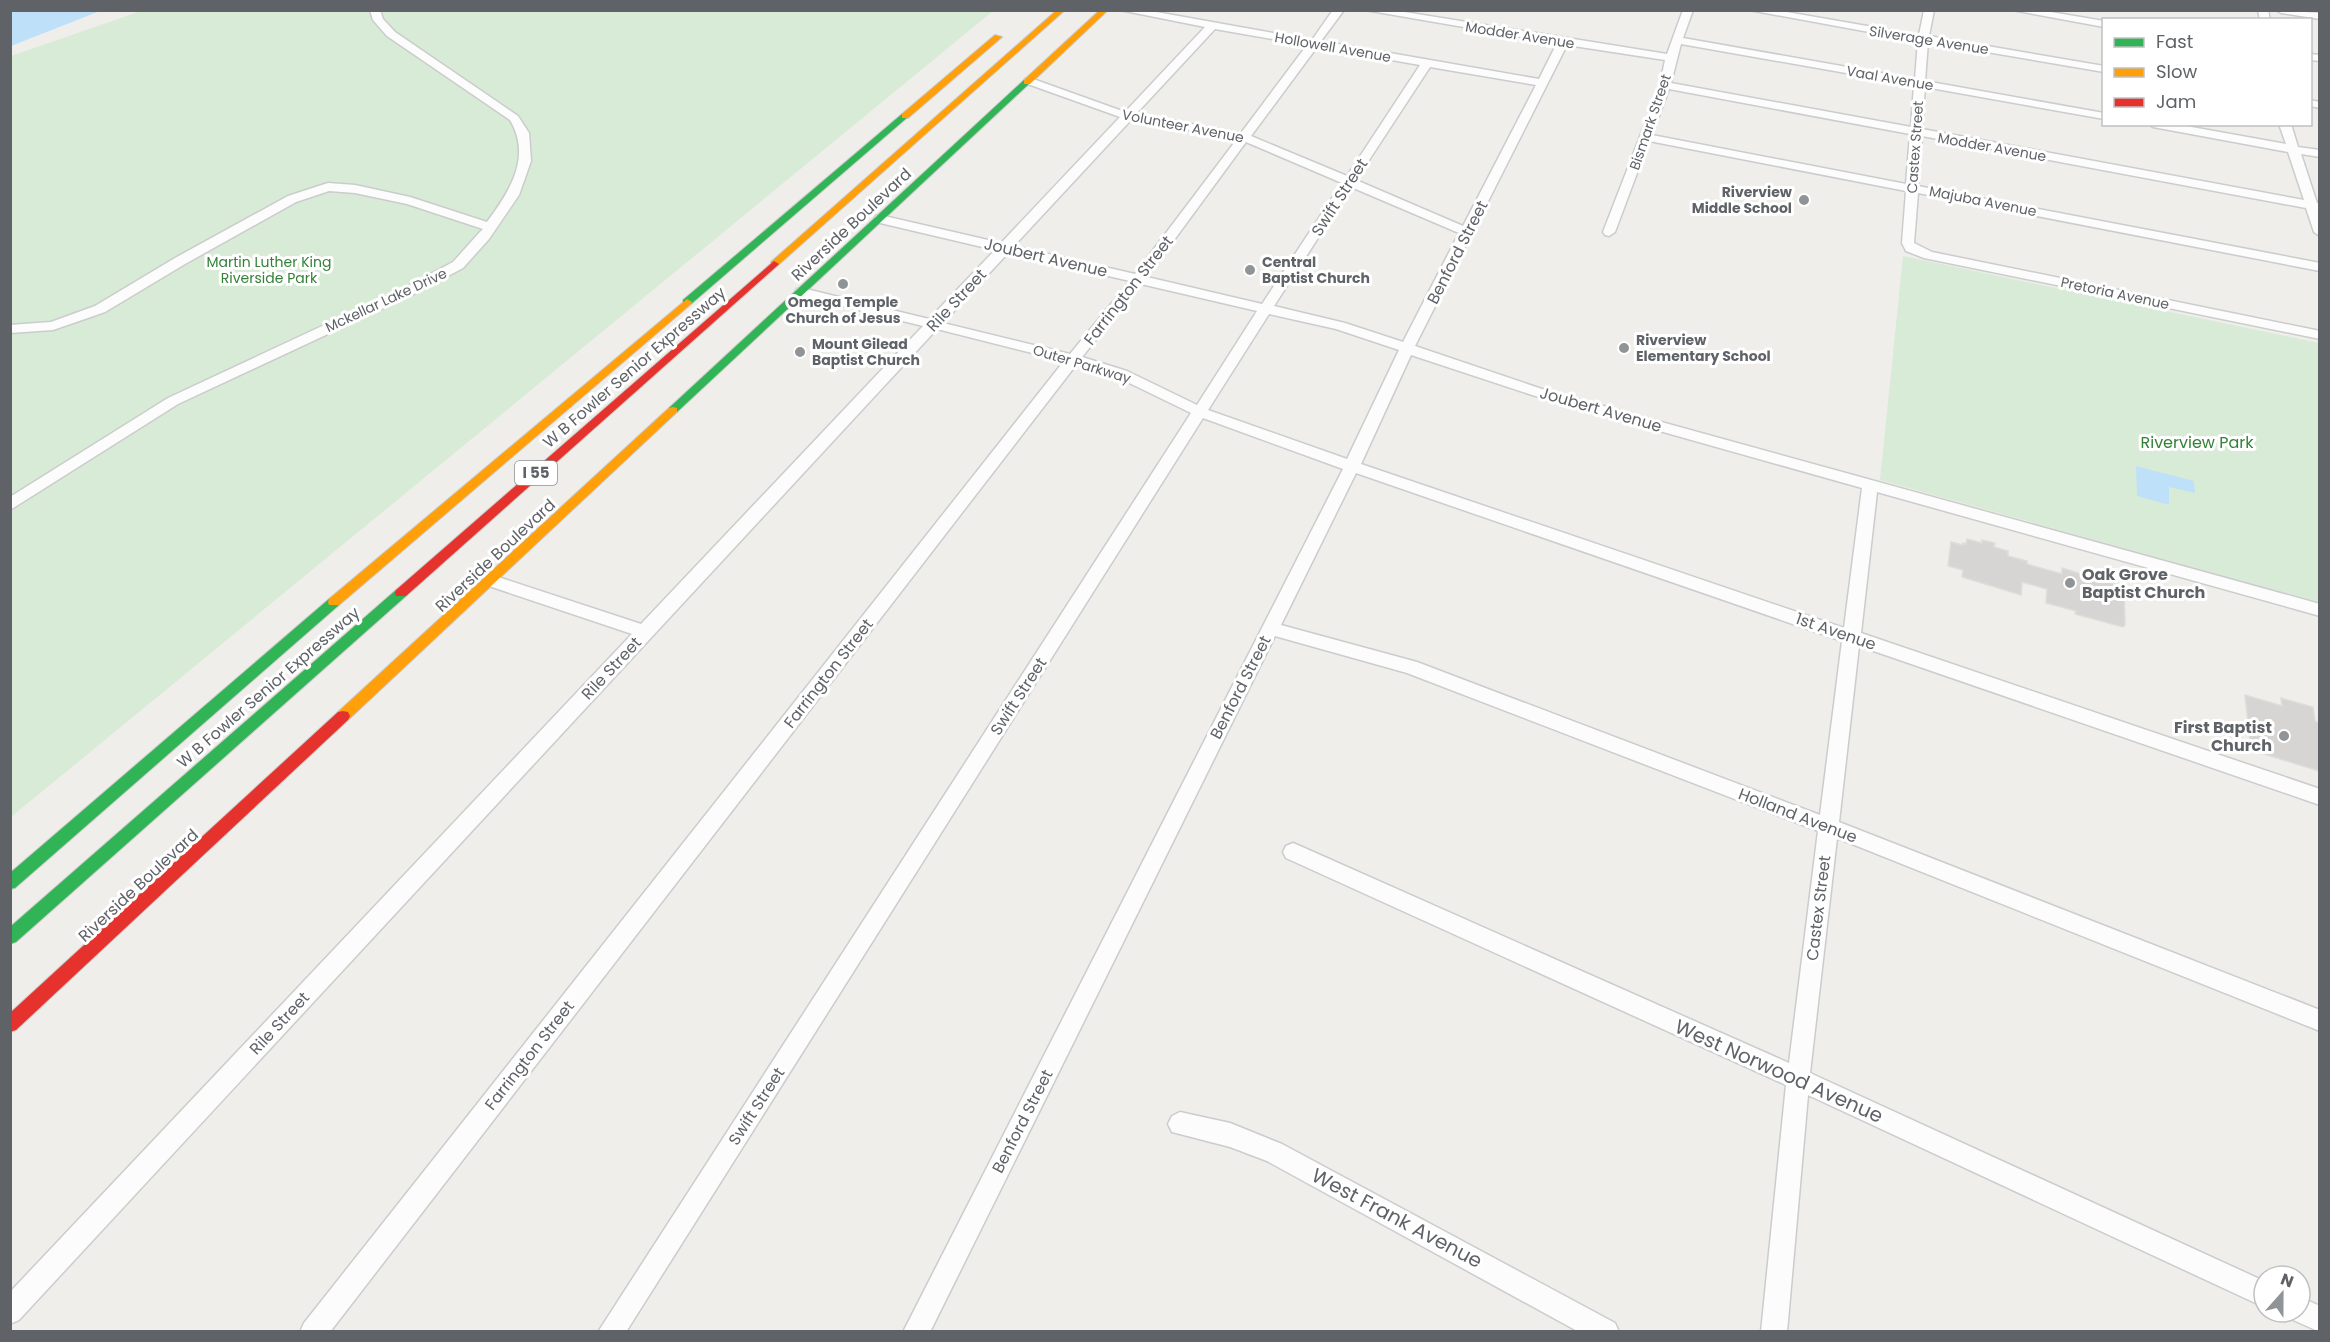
<svg xmlns="http://www.w3.org/2000/svg" width="2330" height="1342" font-family="Poppins,sans-serif">
  <style>
    .green { fill: #d8ebd6 }
    .water { fill: #bfe0f9 }
    .building { fill: #d6d5d3; stroke: #deddd9; stroke-width: 1.5 }
    .lines { fill: none; stroke-linecap: round; stroke-linejoin: round }
    .street-casing { stroke: #cbcccc; stroke-width: 3 }
    .fast-casing { stroke: #cacacb; stroke-width: 2 }
    .slow-casing { stroke: #cacacb; stroke-width: 2 }
    .jam-casing { stroke: #cacacb; stroke-width: 2 }
    .street { fill: #fdfcfc; fill-rule: evenodd }
    .fast { fill: #30b455; fill-rule: evenodd }
    .slow { fill: #ff9f0a; fill-rule: evenodd }
    .jam { fill: #e5322d; fill-rule: evenodd }
    .poi-dot { fill: #919496; stroke: #fff; stroke-width: 2 }
    .labels { text-anchor: middle; stroke-width: 6; stroke-linejoin: round; paint-order: stroke }
    .far-street-label { font-size: 14px; fill: #5f6368; stroke: #fff }
    .far-poi-label { font-size: 14px; font-weight: bold; fill: #5f6368; stroke: #fff; text-anchor: start }
    .far-park-label { font-size: 14px; fill: #348238; stroke: #fff }
    .shield { fill: #fff; stroke: #8f9295; stroke-width: 1.5 }
    .shield-label { font-size: 15px; font-weight: bold; fill: #5f6368 }
    .street-label { font-size: 16px; fill: #5f6368; stroke: #fff }
    .park-label { font-size: 16px; fill: #348238; stroke: #fff }
    .poi-label { font-size: 16px; font-weight: bold; fill: #5f6368; stroke: #fff; text-anchor: start }
    .near-street-label { font-size: 20px; fill: #5f6368; stroke: #fff }
  </style>
  <rect width="100%" height="100%" fill="#efeeea"/>
  <g class="green">
    <polygon points="144,10 993,11 11,817 11,56"/>
    <polygon points="1903,256 2319,343 2319,602 1880,480"/>
  </g>
  <g class="water">
    <polygon points="11,10 100,10 100,11 11,46"/>
    <polygon points="2136,466 2194,481 2195,493 2169,487 2169,505 2137,496"/>
  </g>
  <g class="building">
    <polygon points="1967,539 1982,543 1982,540 1995,543 1994,547 2008,551 2008,556 2027,561 2027,564 2062,574 2062,568 2124,587 2125,625 2123,627 2075,614 2076,611 2046,603 2047,589 2022,582 2021,595 1962,577 1963,570 1948,566 1951,542 1963,545 1963,543 1966,544"/>
    <polygon points="2245,695 2282,706 2281,698 2313,707 2315,721 2319,723 2319,771 2251,750"/>
  </g>
  <g class="lines">
    <g class="street-casing">
      <g id="street">
        <path d="M 370,10 L 380,10 L 383,19 L 395,32 L 518,116 L 529,133 L 531,161 L 519,195 L 489,239 L 463,268 L 420,291 L 178,404 L 10,510 L 10,497 L 168,398 L 410,285 L 453,262 L 479,233 L 483,229 L 407,204 L 355,193 L 329,191 L 296,202 L 185,264 L 105,312 L 53,330 L 10,333 L 10,325 L 51,322 L 95,306 L 175,258 L 288,196 L 328,183 L 355,185 L 410,197 L 487,222 C 510,191 532,157 510,120 L 387,36 L 373,20 Z"/>
        <path d="M 1120,10 L 1145,10 L 1312,40 L 1333,10 L 1344,10 L 1321,41 L 1539,79 L 1557,43 L 1365,10 L 1392,10 L 1667,54 L 1683,10 L 1693,10 L 1683,38 L 1915,79 L 1918,41 L 1749,10 L 1775,10 L 1919,35 L 1924,10 L 1934,10 L 1929,36 L 2104,66 L 2104,72 L 1928,42 L 1925,81 L 2104,113 L 2104,119 L 1925,87 L 1922,129 L 2304,200 L 2288,152 L 2153,127 L 2148,124 L 2175,124 L 2286,144 L 2279,124 L 2291,124 L 2298,147 L 2320,150 L 2320,157 L 2301,154 L 2317,203 L 2320,203 L 2320,236 L 2314,232 L 2306,208 L 1922,136 L 1918,186 L 2320,263 L 2320,271 L 1918,193 L 1914,243 L 1932,252 L 2320,331 L 2320,339 L 1924,258 L 1906,251 L 1902,243 L 1906,191 L 1649,141 L 1615,232 L 1609,236 L 1605,235 L 1603,232 L 1660,85 L 1665,60 L 1567,45 L 1415,346 L 1542,389 L 2320,604 L 2320,616 L 1877,492 L 1861,633 L 2320,789 L 2320,805 L 1859,646 L 1839,822 L 2320,1010 L 2320,1031 L 1837,838 L 1810,1073 L 2264,1281 L 2264,1307 L 1808,1095 L 1787,1332 L 1761,1332 L 1786,1085 L 1286,858 L 1283,852 L 1286,846 L 1293,843 L 1300,846 L 1789,1063 L 1818,831 L 1407,673 L 1275,636 L 930,1332 L 903,1332 L 1343,469 L 1203,418 L 626,1332 L 598,1332 L 1191,413 L 1117,377 L 1076,365 L 330,1332 L 300,1332 L 304,1323 L 1064,361 L 937,329 L 19,1320 L 10,1324 L 10,1292 L 632,634 L 486,585 L 484,581 L 486,577 L 498,577 L 641,624 L 923,326 L 797,295 L 795,292 L 797,289 L 802,288 L 929,319 L 995,250 L 876,222 L 874,219 L 876,216 L 880,215 L 1001,243 L 1120,117 L 1025,83 L 1025,79 L 1033,79 L 1125,112 L 1205,27 ZM 1215,29 L 1307,45 L 1241,133 L 1136,114 ZM 1681,44 L 1914,85 L 1911,127 L 1671,83 ZM 1317,47 L 1420,65 L 1347,176 L 1251,136 ZM 1430,67 L 1536,85 L 1463,226 L 1356,180 ZM 1669,89 L 1910,134 L 1906,184 L 1652,135 ZM 1131,120 L 1237,139 L 1135,274 L 1014,246 ZM 1246,142 L 1342,183 L 1262,304 L 1147,277 ZM 1351,187 L 1459,233 L 1403,342 L 1345,323 L 1274,306 ZM 1008,253 L 1130,281 L 1070,354 L 943,323 ZM 1141,284 L 1257,311 L 1197,405 L 1127,371 L 1082,357 ZM 1269,314 L 1336,329 L 1399,350 L 1347,459 L 1208,410 ZM 1411,355 L 1532,395 L 1862,488 L 1844,628 L 1361,464 ZM 1356,473 L 1842,641 L 1820,815 L 1417,662 L 1281,625 Z"/>
        <polygon points="2012,10 2039,10 2104,21 2104,27"/>
        <polygon points="2258,10 2268,10 2270,20 2260,20"/>
        <polygon points="2276,10 2320,13 2320,19 2281,13"/>
        <polygon points="2310,54 2320,55 2320,61 2310,60"/>
        <polygon points="2310,100 2320,102 2320,108 2310,106"/>
        <polygon points="1180,1112 1230,1123 1282,1144 1615,1323 1619,1332 1579,1332 1267,1161 1230,1147 1172,1132 1168,1124 1172,1116"/>
        <polygon points="2300,1297 2320,1306 2320,1332 2291,1319 2288,1312 2300,1312"/>
      </g>
    </g>
    <g class="fast-casing">
      <g id="fast">
        <polygon points="1024,80 1031,82 677,412 669,412 669,408"/>
        <polygon points="902,114 909,116 691,304 683,304 683,300"/>
        <polygon points="401,588 406,590 407,593 406,596 16,942 10,944 10,927 396,590"/>
        <polygon points="334,597 339,599 340,602 339,605 15,888 10,889 10,873 329,599"/>
      </g>
    </g>
    <g class="slow-casing">
      <g id="slow">
        <polygon points="1057,10 1065,10 777,266 771,266 771,262"/>
        <polygon points="1100,10 1108,10 1030,84 1024,84 1024,80"/>
        <polygon points="995,35 1002,37 908,118 902,118 902,114"/>
        <polygon points="687,299 692,302 691,304 339,605 329,605 328,602 329,599"/>
        <polygon points="673,407 677,408 677,412 348,720 338,720 336,716 338,712 669,408"/>
      </g>
    </g>
    <g class="jam-casing">
      <g id="jam">
        <polygon points="774,261 779,264 777,266 406,596 396,596 395,593 396,590"/>
        <polygon points="343,711 348,712 350,716 348,720 16,1030 10,1032 10,1013 338,712"/>
      </g>
    </g>
    <use href="#street" class="street"/>
    <use href="#fast" class="fast"/>
    <use href="#slow" class="slow"/>
    <use href="#jam" class="jam"/>
  </g>
  <g class="poi-dot">
    <circle cx="1804" cy="200" r="6"/>
    <circle cx="1250" cy="270" r="6"/>
    <circle cx="843" cy="284" r="6"/>
    <circle cx="1624" cy="348" r="6"/>
    <circle cx="800" cy="352" r="6"/>
    <circle cx="2070" cy="583" r="6"/>
    <circle cx="2284" cy="736" r="6"/>
  </g>
  <g class="labels">
    <g class="far-street-label">
      <text transform="translate(1520 35) rotate(9)" y="5">Modder Avenue</text>
      <text transform="translate(1929 40) rotate(9)" y="5">Silverage Avenue</text>
      <text transform="translate(1333 47) rotate(10)" y="5">Hollowell Avenue</text>
      <text transform="translate(1890 78) rotate(10)" y="5">Vaal Avenue</text>
      <text transform="translate(1650 122) rotate(-71)" y="5">Bismark Street</text>
      <text transform="translate(1183 126) rotate(11)" y="5">Volunteer Avenue</text>
      <text transform="translate(1915 147) rotate(-86)" y="5">Castex Street</text>
      <text transform="translate(1992 147) rotate(10)" y="5">Modder Avenue</text>
      <text transform="translate(1983 201) rotate(11)" y="5">Majuba Avenue</text>
      <text transform="translate(2115 293) rotate(12)" y="5">Pretoria Avenue</text>
      <text transform="translate(386 300) rotate(-25)" y="5">Mckellar Lake Drive</text>
      <text transform="translate(1082 364) rotate(17)" y="5">Outer Parkway</text>
    </g>
    <g class="far-poi-label">
      <text x="1792" y="197" text-anchor="end">Riverview<tspan x="1792" dy="16">Middle School</tspan></text>
      <text x="1262" y="267">Central<tspan x="1262" dy="16">Baptist Church</tspan></text>
      <text x="843" y="307" text-anchor="middle">Omega Temple<tspan x="843" dy="16">Church of Jesus</tspan></text>
      <text x="1636" y="345">Riverview<tspan x="1636" dy="16">Elementary School</tspan></text>
      <text x="812" y="349">Mount Gilead<tspan x="812" dy="16">Baptist Church</tspan></text>
    </g>
    <g class="far-park-label">
      <text x="269" y="267">Martin Luther King<tspan x="269" dy="16">Riverside Park</tspan></text>
    </g>
    <rect class="shield" x="515" y="461" width="42" height="24" rx="4.5"/>
    <g class="shield-label">
      <text x="536" y="478">I 55</text>
    </g>
    <g class="street-label">
      <text transform="translate(1339 197) rotate(-57)" y="6">Swift Street</text>
      <text transform="translate(851 224) rotate(-43)" y="6">Riverside Boulevard</text>
      <text transform="translate(1457 252) rotate(-63)" y="6">Benford Street</text>
      <text transform="translate(1046 257) rotate(13)" y="6">Joubert Avenue</text>
      <text transform="translate(1128 290) rotate(-52)" y="6">Farrington Street</text>
      <text transform="translate(956 300) rotate(-47)" y="6">Rile Street</text>
      <text transform="translate(634 367) rotate(-41)" y="6">W B Fowler Senior Expressway</text>
      <text transform="translate(1601 409) rotate(16)" y="6">Joubert Avenue</text>
      <text transform="translate(495 555) rotate(-43)" y="6">Riverside Boulevard</text>
      <text transform="translate(1836 631) rotate(19)" y="6">1st Avenue</text>
      <text transform="translate(611 668) rotate(-47)" y="6">Rile Street</text>
      <text transform="translate(828 673) rotate(-52)" y="6">Farrington Street</text>
      <text transform="translate(268 687) rotate(-41)" y="6">W B Fowler Senior Expressway</text>
      <text transform="translate(1240 687) rotate(-63)" y="6">Benford Street</text>
      <text transform="translate(1018 696) rotate(-57)" y="6">Swift Street</text>
      <text transform="translate(1798 815) rotate(21)" y="6">Holland Avenue</text>
      <text transform="translate(138 885) rotate(-43)" y="6">Riverside Boulevard</text>
      <text transform="translate(1818 908) rotate(-83)" y="6">Castex Street</text>
      <text transform="translate(279 1023) rotate(-47)" y="6">Rile Street</text>
      <text transform="translate(529 1055) rotate(-52)" y="6">Farrington Street</text>
      <text transform="translate(756 1106) rotate(-57)" y="6">Swift Street</text>
      <text transform="translate(1022 1121) rotate(-63)" y="6">Benford Street</text>
    </g>
    <g class="park-label">
      <text x="2197" y="448">Riverview Park</text>
    </g>
    <g class="poi-label">
      <text x="2082" y="580">Oak Grove<tspan x="2082" dy="18">Baptist Church</tspan></text>
      <text x="2272" y="733" text-anchor="end">First Baptist<tspan x="2272" dy="18">Church</tspan></text>
    </g>
    <g class="near-street-label">
      <text transform="translate(1779 1071) rotate(24)" y="7">West Norwood Avenue</text>
      <text transform="translate(1397 1218) rotate(28)" y="7">West Frank Avenue</text>
    </g>
  </g>
  <rect width="2330" height="1342" fill="none" stroke="#5f6368" stroke-width="24"/>
  <rect x="2102" y="18" width="210" height="108" fill="#ffffff" stroke="#bfc1c3" stroke-width="1.5"/>
  <rect x="2114" y="38" width="30" height="9" fill="#30b455" stroke="#bfc1c3" stroke-width="1.5"/>
  <text x="2156" y="48" font-size="18" fill="#5f6368">Fast</text>
  <rect x="2114" y="68" width="30" height="9" fill="#ff9f0a" stroke="#bfc1c3" stroke-width="1.5"/>
  <text x="2156" y="78" font-size="18" fill="#5f6368">Slow</text>
  <rect x="2114" y="98" width="30" height="9" fill="#e5322d" stroke="#bfc1c3" stroke-width="1.5"/>
  <text x="2156" y="108" font-size="18" fill="#5f6368">Jam</text>
  <g transform="translate(2282 1294) rotate(21)"><circle r="28" fill="#ffffff" stroke="#bfc1c3" stroke-width="1.5"/>
  <path d="M0-4.5L10 22L0 15L-10 22Z" fill="#919496"/>
  <text y="-9" font-size="16" font-weight="bold" text-anchor="middle" fill="#5f6368">N</text>
  </g>
</svg>
